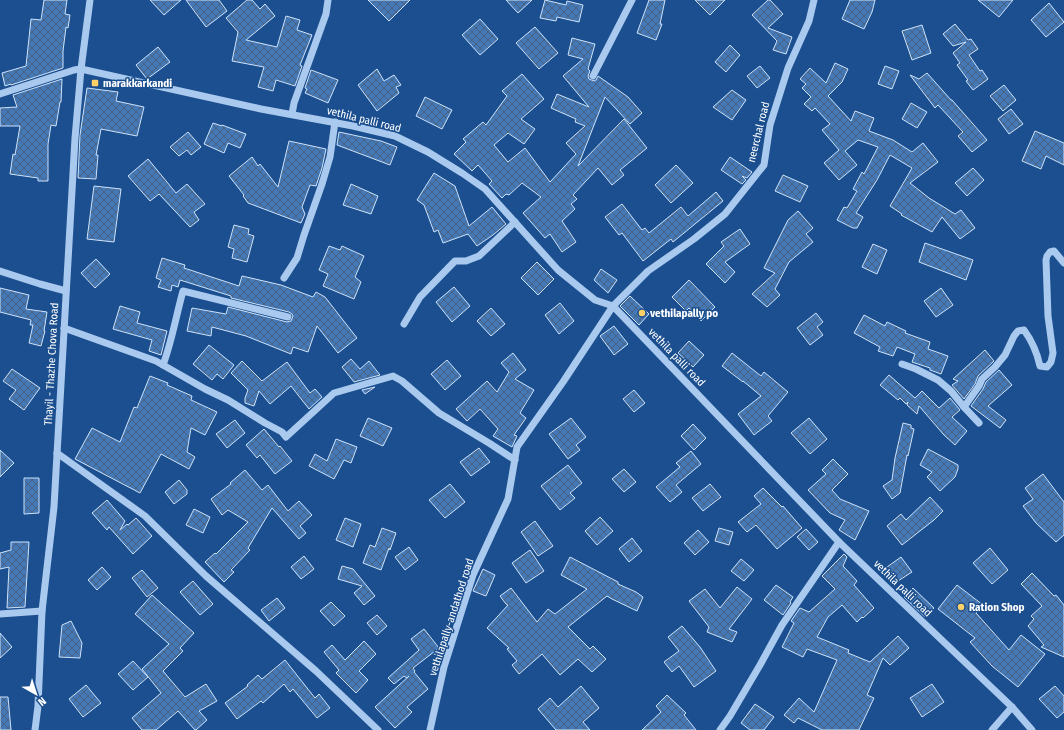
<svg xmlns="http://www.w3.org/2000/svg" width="1064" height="730" font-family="'Fira Sans Condensed',sans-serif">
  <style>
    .building { fill: url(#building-cross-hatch); stroke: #cfe3fa }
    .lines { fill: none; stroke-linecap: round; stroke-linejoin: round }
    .minor { stroke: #a9c9ee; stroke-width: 7 }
    .poi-dot { fill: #ffd166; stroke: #1b4f8f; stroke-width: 1.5 }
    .labels { text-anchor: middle; stroke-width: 3; stroke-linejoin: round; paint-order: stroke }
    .poi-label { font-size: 11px; font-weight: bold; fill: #fff; stroke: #1b4f8f; text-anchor: start }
    .street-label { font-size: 11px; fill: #fff; stroke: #1b4f8f }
  </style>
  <defs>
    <pattern id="building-cross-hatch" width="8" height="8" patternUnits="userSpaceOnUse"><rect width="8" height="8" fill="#4478b7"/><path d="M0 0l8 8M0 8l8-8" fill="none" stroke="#486282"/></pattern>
  </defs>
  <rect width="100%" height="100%" fill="#1b4f8f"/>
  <g class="building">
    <polygon points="44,0 67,0 65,14 70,15 68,28 66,27 63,51 63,68 11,85 11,84 5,86 2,73 26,66 31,19 41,20"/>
    <polygon points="150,0 181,0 164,15"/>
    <polygon points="186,0 219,0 227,11 206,27"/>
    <polygon points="247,0 252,0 260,9 265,4 275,16 246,40 277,47 286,16 300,20 297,30 312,35 300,65 302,66 295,86 276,80 273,91 258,87 264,67 232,61 238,32 226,18"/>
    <polygon points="368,0 410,0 389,21"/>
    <polygon points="506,0 532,0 518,13"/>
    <polygon points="545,0 566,5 567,1 583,5 579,22 557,17 556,21 540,18"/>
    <polygon points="649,0 665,0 660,24 662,24 656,40 637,33"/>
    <polygon points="695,0 725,0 710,15"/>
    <polygon points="768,0 770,0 783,14 768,28 792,37 786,54 773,50 777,41 752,15"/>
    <polygon points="850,0 875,0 872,12 864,29 842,19"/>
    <polygon points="978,0 1013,0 999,17"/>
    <polygon points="1049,3 1064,22 1046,37 1031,20"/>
    <polygon points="480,19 498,39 480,55 462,35"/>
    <polygon points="955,24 968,40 971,39 978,49 969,55 980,71 982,70 988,79 973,90 966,81 968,80 957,65 960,63 953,53 966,42 953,46 943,34"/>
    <polygon points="922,25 931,53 912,60 902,31"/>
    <polygon points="535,27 558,53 539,69 516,43"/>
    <polygon points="572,38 595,44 588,69 590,71 588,76 589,79 594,81 596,80 598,76 628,97 642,113 630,124 605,97 578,166 624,119 647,148 620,170 624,175 612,185 598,168 573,195 577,199 571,204 575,209 562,221 576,242 562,252 550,234 545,238 523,213 541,197 522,183 509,195 506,194 502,198 489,184 492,181 478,165 472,171 454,154 466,142 463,139 483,122 486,125 507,96 502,91 522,74 544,99 521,119 535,129 524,144 508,133 494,145 508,162 525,148 550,182 576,154 566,143 585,126 575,122 576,119 551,108 557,94 589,107 563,76 583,59 568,55"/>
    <polygon points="730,45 740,55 726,72 715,62"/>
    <polygon points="158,47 170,62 147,79 136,65"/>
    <polygon points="835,63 848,69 842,82 828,96 851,121 855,111 874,118 869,131 893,140 912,152 923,143 938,162 910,183 929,198 955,214 961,210 975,228 960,239 942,217 932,232 901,215 902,214 890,206 912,168 890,155 877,180 856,213 863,217 857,228 853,228 837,220 844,207 847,208 857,191 853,189 862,172 864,174 878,147 858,140 845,151 857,165 839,180 824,163 839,150 822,130 830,124 815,108 812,111 804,104 811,97 802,88 806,84 800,79 810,68 826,83"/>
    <polygon points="760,66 770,78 757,88 747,76"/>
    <polygon points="885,66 899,71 892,89 878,84"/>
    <polygon points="377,69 384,81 394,75 401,85 396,87 399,93 377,111 358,85"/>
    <polygon points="311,70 338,80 328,103 305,93 307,89 305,88"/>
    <polygon points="927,73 951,100 952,100 987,140 972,152 958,136 963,132 938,105 935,108 910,75 919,79"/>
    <polygon points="62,79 61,102 60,102 56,126 51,125 48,144 48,181 38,181 38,178 10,174 13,154 15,155 20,126 0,126 0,108 17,107 13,95"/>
    <polygon points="1004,85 1016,100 1003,111 990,96"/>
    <polygon points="87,88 118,92 116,101 144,107 137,136 101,129 96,155 98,155 96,179 78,178 80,135"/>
    <polygon points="732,90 746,100 732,120 713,107"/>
    <polygon points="425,97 452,110 442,129 416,116"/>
    <polygon points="911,103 927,112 917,128 902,119"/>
    <polygon points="1011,109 1023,124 1009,134 998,119"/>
    <polygon points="213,123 222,126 222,125 246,134 240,148 228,143 224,153 204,144"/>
    <polygon points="1035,131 1064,143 1064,165 1046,156 1041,169 1022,161"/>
    <polygon points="188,132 201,147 191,155 187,150 179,156 170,147"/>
    <polygon points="339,132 381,141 397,147 390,165 337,145"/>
    <polygon points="289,141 326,149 322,168 316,186 310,185 302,207 305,214 301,223 248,203 243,196 244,195 229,176 252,157 258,166 260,164 278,187"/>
    <polygon points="730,157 752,172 747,178 742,176 746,180 742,184 721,170"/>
    <polygon points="148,159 176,193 187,184 205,204 194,212 199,220 190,227 159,194 150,201 128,176"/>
    <polygon points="676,165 693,183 671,203 655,185"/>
    <polygon points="973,168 984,180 967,196 955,183"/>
    <polygon points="434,173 455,186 469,226 492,207 506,224 493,235 477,246 468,234 443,243 438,230 434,232 424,205 417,200"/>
    <polygon points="783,175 808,186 800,202 775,191"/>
    <polygon points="351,184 378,196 371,214 343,205"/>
    <polygon points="94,186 121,189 114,242 87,239"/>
    <polygon points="716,192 723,201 673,242 671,239 643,261 622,233 619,235 605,217 622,204 642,230 645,228 649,233 681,207 688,216"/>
    <polygon points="798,211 813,228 806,234 813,242 789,262 775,289 780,295 767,307 752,294 775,273 764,268 788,220"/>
    <polygon points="234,225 249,229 248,234 254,236 247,262 232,258 234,249 228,247"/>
    <polygon points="740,229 750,244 725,262 735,272 725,283 706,264 724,246 721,242"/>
    <polygon points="925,243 973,260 966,280 919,262"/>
    <polygon points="873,244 887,250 877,274 862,267"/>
    <polygon points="329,246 340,250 342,246 364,256 355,277 361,282 354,299 323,286 328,274 319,270"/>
    <polygon points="162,258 185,265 184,268 239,286 242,276 281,285 313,297 316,292 325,297 357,338 338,353 317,326 308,352 293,347 291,354 246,336 212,327 211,336 187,331 192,308 226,314 228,307 287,322 291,321 293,316 292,314 289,312 231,298 231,296 180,280 178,287 172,285 171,291 158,287 161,280 156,278"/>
    <polygon points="96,259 110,274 95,288 81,273"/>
    <polygon points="537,262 554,279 538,295 521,278"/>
    <polygon points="601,269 617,280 608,293 594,280"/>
    <polygon points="689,280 715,307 701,321 689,308 686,311 672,297"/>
    <polygon points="454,287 470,306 452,322 436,302"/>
    <polygon points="0,288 29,295 26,309 47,312 44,331 45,331 41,346 29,343 33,325 30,325 31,320 0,312"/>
    <polygon points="941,288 953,305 936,317 924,301"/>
    <polygon points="630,296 649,314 639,325 620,306"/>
    <polygon points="560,303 574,321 559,334 545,315"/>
    <polygon points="120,306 140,312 137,323 167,331 161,355 149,351 152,340 113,329"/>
    <polygon points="491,308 505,324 491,336 477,321"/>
    <polygon points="816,313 823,322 817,327 823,335 810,345 797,328"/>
    <polygon points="864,315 885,326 887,322 906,331 905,333 930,342 928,349 948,356 941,374 930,370 930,368 912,362 915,354 897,347 893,356 878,351 880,347 854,333"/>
    <polygon points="614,326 628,344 614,355 600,336"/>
    <polygon points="689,341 704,355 693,367 678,353"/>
    <polygon points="209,345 234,365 223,379 217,374 212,380 193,364"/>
    <polygon points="985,350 994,361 978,376 975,384 964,399 952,385 958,381 953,379"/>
    <polygon points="513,353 526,370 515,379 534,390 520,413 526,418 514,435 517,436 512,447 493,436 498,429 480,409 467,421 456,409 487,381 497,392 509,372 501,363"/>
    <polygon points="732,353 761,376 764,372 788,392 768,416 772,421 754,435 738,414 761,396 743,381 743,382 722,366"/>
    <polygon points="351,359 360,369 369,361 380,375 354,382 342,367"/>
    <polygon points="447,360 461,376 445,390 431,374"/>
    <polygon points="242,361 262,381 287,362 310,393 315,389 322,397 309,409 291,386 270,404 259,391 254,406 245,403 245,398 248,390 231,373"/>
    <polygon points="12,369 40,388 24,410 9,399 16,390 3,381"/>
    <polygon points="999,370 1012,385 988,406 1006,420 1000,428 971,406 983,389 986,382"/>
    <polygon points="889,375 915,398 922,391 939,408 950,398 960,410 952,417 967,431 955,445 944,435 919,406 917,414 907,405 908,402 906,404 900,398 898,400 880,385"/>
    <polygon points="150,376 168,383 167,385 192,396 191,400 217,412 205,435 191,428 187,452 195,457 189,469 161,454 140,493 75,459 92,428 120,442 134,407 137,408"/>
    <polygon points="375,387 365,394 362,390"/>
    <polygon points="634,390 645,403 634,412 623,399"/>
    <polygon points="368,418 392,428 383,446 360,436"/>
    <polygon points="571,418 586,437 576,445 580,450 568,459 549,434"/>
    <polygon points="809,418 827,439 810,454 791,433"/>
    <polygon points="235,420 245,433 227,448 216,434"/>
    <polygon points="903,423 911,425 911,428 914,429 908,456 907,455 900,493 892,499 883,486 892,480 895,458"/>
    <polygon points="693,424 706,438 694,450 681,436"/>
    <polygon points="264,429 279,447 280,446 292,461 275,474 260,455 257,458 246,445"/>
    <polygon points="336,439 357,447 351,463 344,460 334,479 309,466 315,454 327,461"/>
    <polygon points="479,448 490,462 471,476 460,462"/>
    <polygon points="928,449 958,465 958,469 955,477 940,491 927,477 932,472 920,465"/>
    <polygon points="0,450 14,463 0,477"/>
    <polygon points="691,451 701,464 676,485 682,492 670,502 656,487 680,467 676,463"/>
    <polygon points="833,459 848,474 832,490 840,499 869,511 855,540 839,530 845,520 830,513 808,490 826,474 822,470"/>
    <polygon points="568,465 582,483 570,493 575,498 560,510 541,486"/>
    <polygon points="624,469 636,482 624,492 612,479"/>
    <polygon points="245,470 262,490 268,485 288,511 299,501 312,515 300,526 306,533 299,539 272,508 248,548 250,550 231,570 234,572 224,582 205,562 215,553 216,554 248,522 228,510 222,515 211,499 231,484 230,483"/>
    <polygon points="1043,474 1064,502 1064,535 1056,542 1036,523 1023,506 1033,499 1025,488"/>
    <polygon points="24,478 39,478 39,513 24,514"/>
    <polygon points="179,480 187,490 187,494 174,504 165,492"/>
    <polygon points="450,484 465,502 445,518 429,500"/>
    <polygon points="710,484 721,497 703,511 692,498"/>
    <polygon points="763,488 782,507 783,506 802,528 777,549 756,525 747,532 738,522 761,504 754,496"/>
    <polygon points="930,497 943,511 934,520 902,545 887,526 901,514 906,520"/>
    <polygon points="107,500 125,521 120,530 127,524 128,525 136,518 152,536 133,554 109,527 107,530 92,513"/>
    <polygon points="194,509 210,517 203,533 186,525"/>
    <polygon points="600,517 613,531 597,545 585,531"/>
    <polygon points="345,518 361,524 353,547 336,540"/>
    <polygon points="535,521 553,546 538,556 521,532"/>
    <polygon points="382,528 396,533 390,550 389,548 381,570 363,563 370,545 375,547"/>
    <polygon points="719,528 733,532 729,545 715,541"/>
    <polygon points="806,529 818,542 809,550 797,537"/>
    <polygon points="698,530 709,542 695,555 684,543"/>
    <polygon points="632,538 642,551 629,562 619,549"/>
    <polygon points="11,542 29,542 25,607 7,608 9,567 0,569 0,553 11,550"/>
    <polygon points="409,547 418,560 405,570 395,557"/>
    <polygon points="990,548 1008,570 992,584 973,563"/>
    <polygon points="530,550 544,571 526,583 512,563"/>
    <polygon points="844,554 847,557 843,566 857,581 854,585 874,608 863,618 862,617 857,622 842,605 828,617 817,637 849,650 848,653 870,662 898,636 909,648 890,665 883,658 867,695 874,698 859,730 822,730 798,718 794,723 784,715 799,698 814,712 837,660 807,649 803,657 782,647 794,623 791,621 800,608 809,612 835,589 822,576"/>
    <polygon points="304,556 314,569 301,579 291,567"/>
    <polygon points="570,557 618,582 618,584 636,592 643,597 637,611 612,599 607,596 568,627 590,649 593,646 606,659 592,672 578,659 560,675 542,654 519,674 512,665 517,661 507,649 509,648 487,628 508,605 506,604 500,596 511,588 537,622 548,609 555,614 587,589 561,575"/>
    <polygon points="901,557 912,572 898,581 887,567"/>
    <polygon points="741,559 754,570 744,581 731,571"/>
    <polygon points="342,566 353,569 375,596 364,605 354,593 362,586 338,579"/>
    <polygon points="102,567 111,577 97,590 88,580"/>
    <polygon points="483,569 495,575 486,596 473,591"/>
    <polygon points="142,570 158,588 147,597 132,578"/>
    <polygon points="1032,573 1054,596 1056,595 1064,605 1064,657 1041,647 1044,645 1028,626 1034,619 1031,616 1042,606 1021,584"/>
    <polygon points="193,581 213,604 200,615 180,592"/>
    <polygon points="776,585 793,597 790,602 791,603 783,615 764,600"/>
    <polygon points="957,585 983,605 976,613 1009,650 1021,635 1045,654 1018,687 992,666 970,642 975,638 938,609"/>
    <polygon points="737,587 752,599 729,629 737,632 732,642 707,632 709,627 689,601 705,589 720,608"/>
    <polygon points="913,588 934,608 925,617 904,597"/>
    <polygon points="152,595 194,633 180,648 183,651 163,671 185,697 206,684 217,701 199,711 207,720 196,730 195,730 178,711 156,730 142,730 132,718 161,693 142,669 169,644 135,614"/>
    <polygon points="277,598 285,608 269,621 261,610"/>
    <polygon points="331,602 345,616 334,626 320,611"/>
    <polygon points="377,615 387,626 377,635 367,623"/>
    <polygon points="71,621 82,643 80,658 59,657 62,625"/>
    <polygon points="682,626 700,647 716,671 694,687 679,666 672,672 664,662 679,651 668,637"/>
    <polygon points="424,629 439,648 413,668 415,671 414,672 428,689 407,707 412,712 395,728 375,707 409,676 407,678 404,676 394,684 388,678 419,650 411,639"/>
    <polygon points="0,633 12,647 0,658"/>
    <polygon points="364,641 376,654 359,671 368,680 356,693 336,673 339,670 324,652 332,645 345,660"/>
    <polygon points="285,660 315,698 319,694 330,708 317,718 293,689 290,692 284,684 263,703 261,701 237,719 225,703 248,686 247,685 258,675 262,679"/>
    <polygon points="133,661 148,677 133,690 118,674"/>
    <polygon points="932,684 944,702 922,717 910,698"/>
    <polygon points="86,685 101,703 83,717 69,699"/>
    <polygon points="581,686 599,708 583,722 590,730 556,730 538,709 550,698 558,707"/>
    <polygon points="1055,686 1064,696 1064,712 1057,718 1039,699"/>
    <polygon points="667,695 686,713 684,715 696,730 642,730 661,712 656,706"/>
    <polygon points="0,697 8,697 11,730 0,730"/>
    <polygon points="755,704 774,717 764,730 750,730 741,723"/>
  </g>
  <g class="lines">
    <g class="minor">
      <polyline points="593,76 632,0"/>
      <polyline points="0,94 74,70 81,69 261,109 353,126 395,136 428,152 462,173 485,189 558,270 595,300 613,306 839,542 1012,707 1032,730"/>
      <polyline points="292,114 294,103 326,14 328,0"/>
      <polyline points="0,271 40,284 66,291"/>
      <polyline points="284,278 297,258 304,235 322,184 330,157 335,122"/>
      <polyline points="404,324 420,297 455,261 466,261 479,256 515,222"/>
      <polyline points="64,328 156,361 205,389 228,400 265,423 282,432 286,437 334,393 393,376 402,381 439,413 489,443 515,460"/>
      <polyline points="902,364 916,369 938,380 951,391 964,407 979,423"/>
      <path d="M 163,365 C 172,341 176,316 183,291 L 288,317"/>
      <path d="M 964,407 L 979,386 L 982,379 L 995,367 L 1005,355 L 1014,336 L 1018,331 L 1024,330 C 1032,341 1037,352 1040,366 L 1047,367 L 1051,362 L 1053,353 L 1048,316 L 1046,260 L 1047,256 L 1050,252 L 1054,251 L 1064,263"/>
      <polyline points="57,453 145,516 206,576 316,671 378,730"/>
      <polyline points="0,614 42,611"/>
      <polyline points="35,730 38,706 42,611 54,507 75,138 81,69 90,0"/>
      <polyline points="430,730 444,667 473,575 508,499 517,447 563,382 613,306 648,271 694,239 725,214 764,165 770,125 788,68 809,21 814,0"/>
      <polyline points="720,730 730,716 760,665 782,625 839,542"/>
      <polyline points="992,730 1012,707"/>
    </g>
  </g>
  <g class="poi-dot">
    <rect x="91" y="79" width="8" height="8" rx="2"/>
    <circle cx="642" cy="313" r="4"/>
    <circle cx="961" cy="607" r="4"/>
  </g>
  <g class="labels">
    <g class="poi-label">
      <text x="103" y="87">marakkarkandi</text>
      <text x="650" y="317">vethilapally po</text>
      <text x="969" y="611">Ration Shop</text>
    </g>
    <g class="street-label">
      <text transform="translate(364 119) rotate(14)" y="4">vethila palli road</text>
      <text transform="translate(758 132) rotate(-76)" y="4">neerchal road</text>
      <text transform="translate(677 357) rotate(46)" y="4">vethila palli road</text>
      <text transform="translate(51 364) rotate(-87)" y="4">Thayil - Thazhe Chova Road</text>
      <text transform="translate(903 588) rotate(44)" y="4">vethila palli road</text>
      <text transform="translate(451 617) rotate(-72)" y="4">vethilapally-andathod road</text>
    </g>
  </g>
  <g transform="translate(36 694) rotate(141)" stroke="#1b4f8f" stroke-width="3" paint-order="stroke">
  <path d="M0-3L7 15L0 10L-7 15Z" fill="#ffffff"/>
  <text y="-6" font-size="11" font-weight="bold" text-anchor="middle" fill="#ffffff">N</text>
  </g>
</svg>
